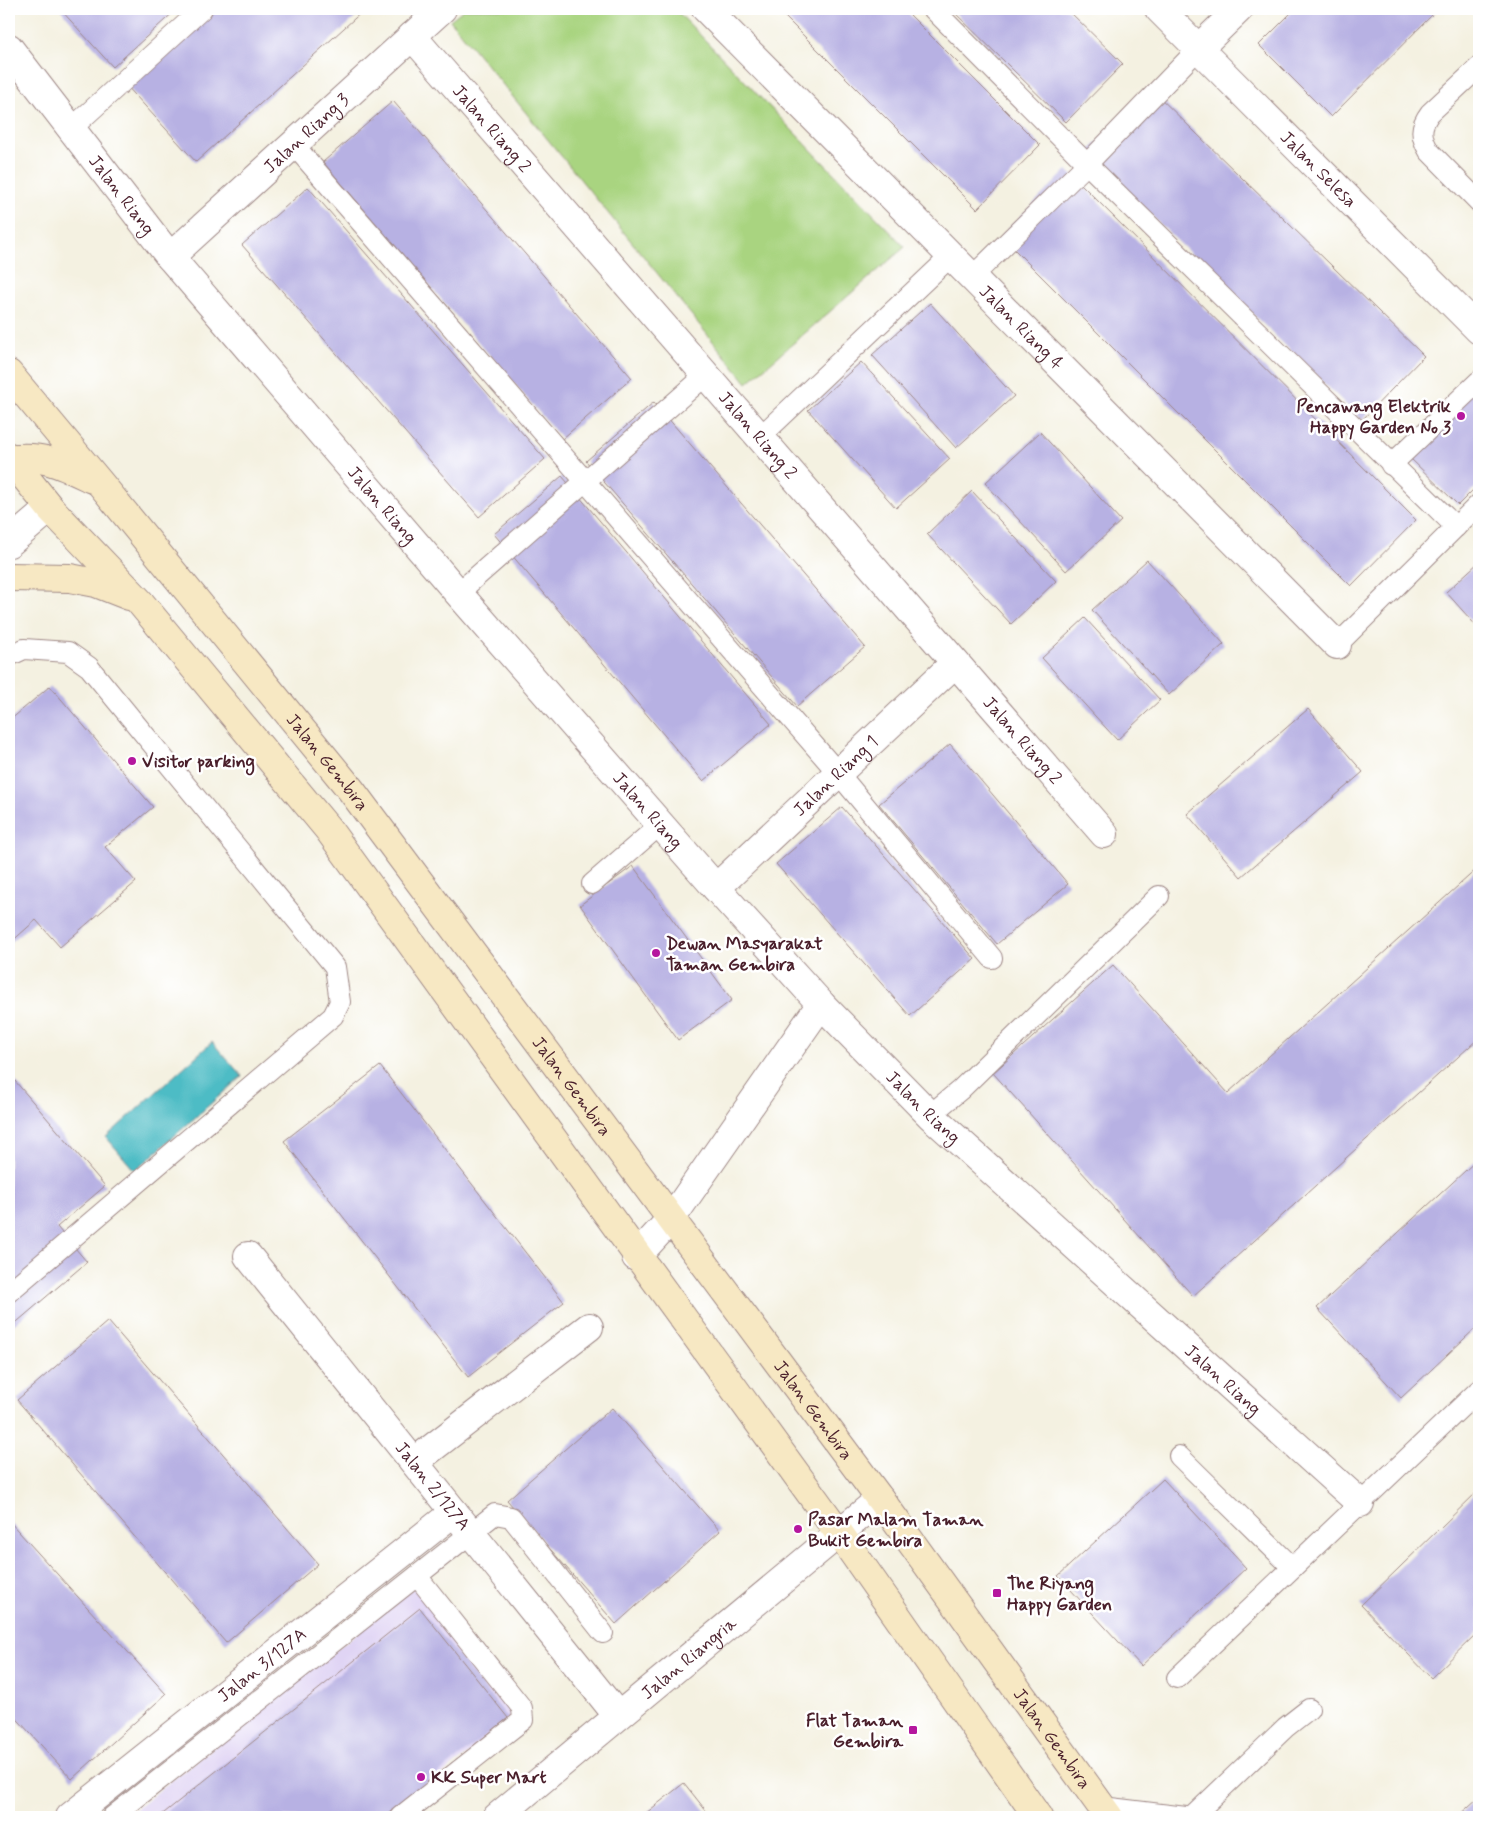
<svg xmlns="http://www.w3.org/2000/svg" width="1488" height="1826" font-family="Mynerve,sans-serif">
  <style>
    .built { fill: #e0d4f4 }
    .green { fill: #a9d480; stroke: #7a7a56 }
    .water { fill: #4ebcc5; stroke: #4c6e78 }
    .building { fill: #b7b1e3 }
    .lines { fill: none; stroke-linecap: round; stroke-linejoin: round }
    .service-casing { stroke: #9f8886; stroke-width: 22 }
    .minor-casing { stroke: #9f8886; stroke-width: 30 }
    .tertiary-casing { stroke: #9f8886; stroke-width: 30 }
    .secondary-casing { stroke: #9f8886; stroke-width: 30 }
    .service { stroke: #fff; stroke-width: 20 }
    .minor { stroke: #fff; stroke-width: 28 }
    .tertiary { stroke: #fff; stroke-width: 28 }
    .secondary { stroke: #f7e8c3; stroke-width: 28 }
    .poi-dot { fill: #b5179e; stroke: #fff; stroke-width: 2 }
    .labels { text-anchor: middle; stroke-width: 5; stroke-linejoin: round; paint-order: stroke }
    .street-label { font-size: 18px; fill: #4a1f2b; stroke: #fff }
    .poi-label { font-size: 18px; font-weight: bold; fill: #4a1f2b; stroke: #fff; text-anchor: start }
  </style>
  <rect width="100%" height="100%" fill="#fff"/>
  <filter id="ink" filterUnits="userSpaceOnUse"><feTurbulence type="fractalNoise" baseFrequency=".02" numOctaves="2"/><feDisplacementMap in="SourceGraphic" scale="10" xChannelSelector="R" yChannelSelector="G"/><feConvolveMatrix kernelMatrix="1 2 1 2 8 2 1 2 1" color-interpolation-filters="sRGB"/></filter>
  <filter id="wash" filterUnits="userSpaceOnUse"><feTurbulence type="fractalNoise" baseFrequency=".0096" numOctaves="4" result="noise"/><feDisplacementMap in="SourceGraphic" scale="20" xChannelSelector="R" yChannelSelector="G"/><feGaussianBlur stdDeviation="1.12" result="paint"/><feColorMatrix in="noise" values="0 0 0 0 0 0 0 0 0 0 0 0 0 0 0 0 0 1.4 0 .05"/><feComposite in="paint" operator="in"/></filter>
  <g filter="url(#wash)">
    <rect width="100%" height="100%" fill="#f4f1e1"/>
    <polygon class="built" points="415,1587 508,1702 511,1721 387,1817 126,1817"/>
    <polygon class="green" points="464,9 675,9 905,247 747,383 450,20"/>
    <polygon class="water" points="212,1042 242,1076 135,1171 106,1137"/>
    <g id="blocks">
      <g class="building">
        <polygon points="60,9 177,9 113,67"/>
        <polygon points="209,9 365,9 196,162 125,84"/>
        <polygon points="777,9 904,9 1040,145 977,209"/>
        <polygon points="951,9 1067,9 1123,64 1066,122"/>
        <polygon points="1295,9 1438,9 1331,117 1259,45"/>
        <polygon points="1150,88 1424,356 1362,420 1087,153"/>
        <polygon points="393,101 632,378 562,439 323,162"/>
        <polygon points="1067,170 1416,520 1351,586 1001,236"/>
        <polygon points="308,187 545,459 479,517 242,245"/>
        <polygon points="930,303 1014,396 956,448 872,355"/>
        <polygon points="861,362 950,459 896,508 808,410"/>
        <polygon points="1479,379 1479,484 1458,505 1405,453"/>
        <polygon points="654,402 865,647 797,706 586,461"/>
        <polygon points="1040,432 1121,521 1066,571 985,483"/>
        <polygon points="562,476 771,724 703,781 494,534"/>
        <polygon points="972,491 1056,581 1011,624 927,534"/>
        <polygon points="1147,560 1224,644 1169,695 1092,610"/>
        <polygon points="1479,562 1479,629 1446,592"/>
        <polygon points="1085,618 1160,700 1117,740 1042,658"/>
        <polygon points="50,686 153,807 105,847 136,882 60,947 36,920 9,944 9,721"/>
        <polygon points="1308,709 1363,772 1241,877 1187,814"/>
        <polygon points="950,744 1068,884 997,944 879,804"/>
        <polygon points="842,807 975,959 910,1016 776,864"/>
        <polygon points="633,866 732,1000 678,1040 580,905"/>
        <polygon points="1479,867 1479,1038 1193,1296 993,1073 1113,965 1228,1093"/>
        <polygon points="380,1066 564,1302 468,1377 284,1141"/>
        <polygon points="9,1074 105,1186 57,1227 87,1262 11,1327 9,1324"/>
        <polygon points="1479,1158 1479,1325 1401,1398 1317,1308"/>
        <polygon points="108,1321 318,1564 226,1643 17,1400"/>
        <polygon points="612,1408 720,1531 616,1624 507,1500"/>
        <polygon points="1163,1479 1246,1568 1141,1666 1058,1576"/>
        <polygon points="1479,1490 1479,1631 1431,1678 1361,1605"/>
        <polygon points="9,1521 166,1694 72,1779 9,1710"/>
        <polygon points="420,1608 508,1718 384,1817 159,1817"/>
        <polygon points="684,1783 711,1817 641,1817"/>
        <polygon points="1479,1797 1479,1817 1457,1817"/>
      </g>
    </g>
  </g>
  <g filter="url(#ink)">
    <use href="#blocks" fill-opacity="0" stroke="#9f8886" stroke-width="1"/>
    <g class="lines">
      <g class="service-casing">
        <g id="service">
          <polyline points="933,9 1087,164 1456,527"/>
          <path d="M 1479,67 L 1430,113 C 1420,126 1420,136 1429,151 L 1479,202"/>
          <polyline points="72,128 202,9"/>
          <polyline points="293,144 838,773 992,958"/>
          <polyline points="972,277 1087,164 1199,48"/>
          <polyline points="760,437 951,256"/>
          <polyline points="1391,465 1479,381"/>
          <polyline points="458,593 706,375"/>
          <polyline points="1337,645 1479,504"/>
          <polyline points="9,656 24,649 68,652 89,667 335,967 340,1002 333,1016 9,1292"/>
          <polyline points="592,884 661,824"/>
          <polyline points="930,1115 960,1090 1159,896"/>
          <polyline points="1179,1456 1292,1567"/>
          <polyline points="1177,1678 1479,1390"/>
          <polyline points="1102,1807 1186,1817"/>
          <polyline points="112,1817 495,1514 511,1517 603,1633"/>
          <polyline points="400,1817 523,1720 522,1708 417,1576"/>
          <polyline points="1192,1817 1286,1727 1309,1709"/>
        </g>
      </g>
      <g class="minor-casing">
        <g id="minor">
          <path id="s1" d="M 706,9 L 1337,645"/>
          <path id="s2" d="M 1159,9 L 1479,330"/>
          <path id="s3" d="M 412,36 L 1104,834"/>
          <path id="s4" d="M 9,48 L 170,257 L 458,593 L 716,888 L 821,1004 L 930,1115 L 1360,1503"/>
          <polyline points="1199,48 1239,9"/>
          <path id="s5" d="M 170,257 L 442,9"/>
          <path id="s6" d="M 716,888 L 955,663"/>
          <path id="s7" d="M 248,1256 L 618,1716"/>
          <polyline points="636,1257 671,1219 821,1004"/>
          <polyline points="414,1462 589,1327"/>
          <path id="s8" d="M 70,1817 L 454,1512"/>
          <path id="s9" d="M 497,1817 L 880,1499"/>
        </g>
      </g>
      <g class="tertiary-casing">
        <polyline id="tertiary" points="9,543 50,508"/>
      </g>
      <g class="secondary-casing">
        <g id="secondary">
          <path id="s10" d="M 9,374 L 100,483 L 351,790 L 880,1499 L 1109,1817"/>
          <polyline points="9,457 50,508 139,601 328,829 839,1533 1038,1817"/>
          <path d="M 10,459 C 43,454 63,465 92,479"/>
          <polyline points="9,577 70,578 96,583 129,596"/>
        </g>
      </g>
      <use href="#service" class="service"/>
      <use href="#minor" class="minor"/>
      <use href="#tertiary" class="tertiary"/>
      <use href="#secondary" class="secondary"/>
    </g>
  </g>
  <g class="poi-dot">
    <circle cx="1461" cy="416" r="5"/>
    <circle cx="132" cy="761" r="5"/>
    <circle cx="656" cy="953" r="5"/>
    <circle cx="798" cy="1529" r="5"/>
    <rect x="992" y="1588" width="10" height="10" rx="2.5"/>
    <rect x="908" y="1725" width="10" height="10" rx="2.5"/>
    <circle cx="421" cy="1777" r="5"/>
  </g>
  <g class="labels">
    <g class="street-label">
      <text dy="6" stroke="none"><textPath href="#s3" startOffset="122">Jalan Riang 2</textPath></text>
      <text dy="6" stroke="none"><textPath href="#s5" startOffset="184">Jalan Riang 3</textPath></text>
      <text dy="6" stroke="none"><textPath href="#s2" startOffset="226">Jalan Selesa</textPath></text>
      <text dy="6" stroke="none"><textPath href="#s4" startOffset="185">Jalan Riang</textPath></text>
      <text dy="6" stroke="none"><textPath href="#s1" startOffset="448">Jalan Riang 4</textPath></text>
      <text dy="6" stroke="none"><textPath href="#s3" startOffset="528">Jalan Riang 2</textPath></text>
      <text dy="6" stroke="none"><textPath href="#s4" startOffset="590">Jalan Riang</textPath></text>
      <text dy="6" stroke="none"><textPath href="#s3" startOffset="932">Jalan Riang 2</textPath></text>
      <text dy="6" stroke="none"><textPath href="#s10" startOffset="502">Jalan Gembira</textPath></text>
      <text dy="6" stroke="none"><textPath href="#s6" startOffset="164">Jalan Riang 1</textPath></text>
      <text dy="6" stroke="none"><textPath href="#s4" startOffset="995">Jalan Riang</textPath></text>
      <text dy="6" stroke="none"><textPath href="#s10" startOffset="908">Jalan Gembira</textPath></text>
      <text dy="6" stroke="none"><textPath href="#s4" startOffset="1400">Jalan Riang</textPath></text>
      <text dy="6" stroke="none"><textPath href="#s4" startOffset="1805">Jalan Riang</textPath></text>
      <text dy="6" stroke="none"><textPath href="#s10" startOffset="1312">Jalan Gembira</textPath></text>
      <text dy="6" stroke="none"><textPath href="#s7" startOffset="295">Jalan 2/127A</textPath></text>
      <text dy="6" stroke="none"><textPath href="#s9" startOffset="249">Jalan Riangria</textPath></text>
      <text dy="6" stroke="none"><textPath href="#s8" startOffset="245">Jalan 3/127A</textPath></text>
      <text dy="6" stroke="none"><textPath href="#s10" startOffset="1718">Jalan Gembira</textPath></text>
    </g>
    <g class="poi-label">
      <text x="1451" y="412" text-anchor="end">Pencawang Elektrik<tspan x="1451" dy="21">Happy Garden No 3</tspan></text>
      <text x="142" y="767">Visitor parking</text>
      <text x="666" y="949">Dewan Masyarakat<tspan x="666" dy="21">Taman Gembira</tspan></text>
      <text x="808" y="1525">Pasar Malam Taman<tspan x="808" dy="21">Bukit Gembira</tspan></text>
      <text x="1007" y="1589">The Riyang<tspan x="1007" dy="21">Happy Garden</tspan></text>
      <text x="903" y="1726" text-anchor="end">Flat Taman<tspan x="903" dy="21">Gembira</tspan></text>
      <text x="431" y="1783">KK Super Mart</text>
    </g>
  </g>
  <rect width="1488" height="1826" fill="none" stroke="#fff" stroke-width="30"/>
</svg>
